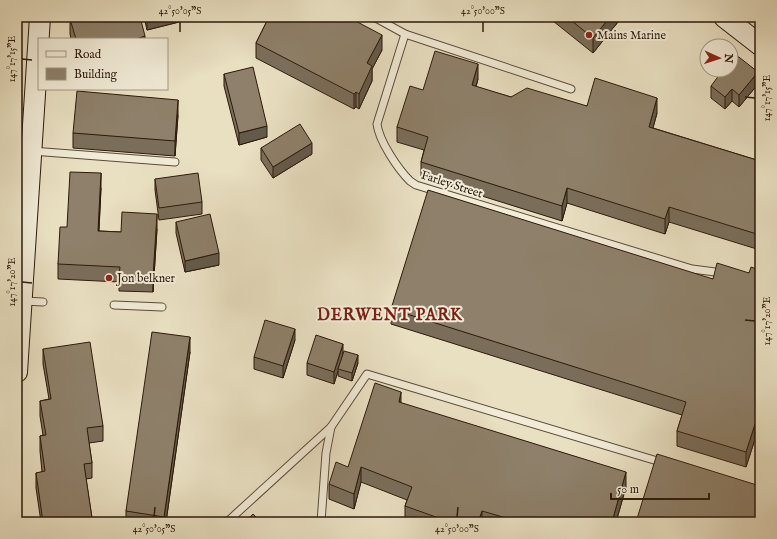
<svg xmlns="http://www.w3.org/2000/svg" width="777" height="539" font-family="'IM FELL English',serif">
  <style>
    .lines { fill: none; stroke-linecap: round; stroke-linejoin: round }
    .lane-casing { stroke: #5b4b39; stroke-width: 9 }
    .secondary-casing { stroke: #2c190b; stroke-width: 22 }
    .lane { stroke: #f1ebd7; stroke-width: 7 }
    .secondary { stroke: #f1ebd7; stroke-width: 20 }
    .wall { fill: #7a6e5b; stroke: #2c190b }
    .shaded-wall { fill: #635a4a; stroke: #2c190b }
    .building { fill: #8e806a; stroke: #2c190b }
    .ticks { fill: none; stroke: #2c190b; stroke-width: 1.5 }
    .poi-dot { fill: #8f2418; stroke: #f1ebd7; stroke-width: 1.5 }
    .labels { text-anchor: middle; stroke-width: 4; stroke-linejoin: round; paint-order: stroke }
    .poi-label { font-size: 12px; fill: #2c190b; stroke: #f1ebd7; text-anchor: start }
    .street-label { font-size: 12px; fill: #2c190b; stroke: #f1ebd7 }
    .district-label { font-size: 16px; font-weight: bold; letter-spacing: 1px; fill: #7a1f14; stroke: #f1ebd7 }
    .neatline { fill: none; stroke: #2c190b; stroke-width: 1.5 }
    .ticks-label { font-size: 10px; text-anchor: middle; fill: #2c190b }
  </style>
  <rect width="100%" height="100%" fill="#e9e0c2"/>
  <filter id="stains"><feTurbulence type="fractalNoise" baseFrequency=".005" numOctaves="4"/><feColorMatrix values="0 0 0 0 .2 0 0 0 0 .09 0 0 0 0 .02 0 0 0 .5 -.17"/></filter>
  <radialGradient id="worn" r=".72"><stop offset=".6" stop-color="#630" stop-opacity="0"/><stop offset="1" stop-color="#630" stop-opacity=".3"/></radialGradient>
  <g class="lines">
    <g class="lane-casing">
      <g id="lane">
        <path d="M 374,17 L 405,34 L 377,124 C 379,141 398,169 410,181 L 416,185 L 692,269 L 723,273"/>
        <polyline points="405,34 571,89"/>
        <polyline points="32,151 175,162"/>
        <polyline points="24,301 43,302"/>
        <polyline points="114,305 162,307"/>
        <polyline points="227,522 331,427 367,374 664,463"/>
        <polyline points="321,522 326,453 331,427"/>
      </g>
    </g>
    <g class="secondary-casing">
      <g id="secondary">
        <polyline points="724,17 760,45"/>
        <polyline points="17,372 40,17"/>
      </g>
    </g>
    <use href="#lane" class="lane"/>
    <use href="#secondary" class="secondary"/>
  </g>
  <g class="wall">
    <polygon points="144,17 199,17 147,30"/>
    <polygon points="268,17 348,17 382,50 372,69 372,81 359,109 356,107 354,109 256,58 256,43 269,17"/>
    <polygon points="548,17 622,17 593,53"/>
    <polygon points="70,19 145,39 71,39 70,34"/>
    <polygon points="224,74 267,137 239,145 224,86"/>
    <polygon points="478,79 476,87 511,97 587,106 657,113 653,128 760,161 760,250 669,222 665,234 567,203 562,221 421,177 421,162 424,150 397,142 397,127 423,90"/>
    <polygon points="758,84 739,107 732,101 725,109 711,98 711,86"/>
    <polygon points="178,115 175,156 73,148 73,133"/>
    <polygon points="261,148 312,154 273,178 261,160"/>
    <polygon points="155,179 202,202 202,214 159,220 155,190"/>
    <polygon points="101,188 99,231 121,232 157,229 153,292 119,291 119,282 58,279 58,264 67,227"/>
    <polygon points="176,222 219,265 185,272 176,233"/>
    <polygon points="760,270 760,440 755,439 746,467 677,446 677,431 682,415 391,324 391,309 713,279 749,273"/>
    <polygon points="295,340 283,378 254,369 254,357"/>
    <polygon points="43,349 103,426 103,441 89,443 92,463 92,478 86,479 92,518 92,522 41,522 36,488 36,473 42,472 40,451 40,436 43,435 40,416 40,401 49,399 43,364"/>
    <polygon points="190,352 166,522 126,522 126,511"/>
    <polygon points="343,354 358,363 352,381 338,376 338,371 334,384 307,375 307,363"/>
    <polygon points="401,403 626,487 616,522 407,522 405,521 405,506 407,500 361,482 354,509 329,499 329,484 348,467"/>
  </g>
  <g class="shaded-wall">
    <polygon points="147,17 199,17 147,30"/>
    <polygon points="610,17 622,17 593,53 593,38"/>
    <polygon points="382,35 382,50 372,69 372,81 359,109 359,94 367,63"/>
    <polygon points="145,36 145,39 136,39"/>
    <polygon points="478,64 478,79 472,100 472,85"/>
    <polygon points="758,72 758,84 739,107 739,95"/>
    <polygon points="732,89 732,101 725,109 725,97"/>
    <polygon points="356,92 356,107 354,109 354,94"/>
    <polygon points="657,98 657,113 649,142 649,127"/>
    <polygon points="178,100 178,115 175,156 175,141"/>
    <polygon points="267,126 267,137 239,145 239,133"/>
    <polygon points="312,143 312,154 273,178 273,167"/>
    <polygon points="101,173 101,188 98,246 98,231"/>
    <polygon points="567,188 567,203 562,221 562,206"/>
    <polygon points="669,207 669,222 665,234 665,219"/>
    <polygon points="157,214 157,229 153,292 153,277"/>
    <polygon points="219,253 219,265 185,272 185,261"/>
    <polygon points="295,329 295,340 283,378 283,366"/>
    <polygon points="190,337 190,352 166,522 164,522 164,517"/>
    <polygon points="343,344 343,356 338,369 338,371 334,384 334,372"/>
    <polygon points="358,355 358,363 352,381 352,373"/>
    <polygon points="401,392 401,407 399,402"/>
    <polygon points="755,424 755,439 746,467 746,452"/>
    <polygon points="361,467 361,482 354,509 354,494"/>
    <polygon points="626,472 626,487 616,522 612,522"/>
    <polygon points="482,511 482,522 478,522"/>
  </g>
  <g class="building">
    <polygon points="78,17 140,17 145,36 136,39 76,39 70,19"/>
    <polygon points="269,17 348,17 382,35 367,63 372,66 359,94 356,92 354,94 256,43"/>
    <polygon points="567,17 610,17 593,38"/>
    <polygon points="435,51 478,64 472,85 511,97 527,88 587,106 595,78 657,98 649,127 760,161 760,235 669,207 665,219 567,188 562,206 421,162 428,137 397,127 410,86 423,90"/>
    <polygon points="735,54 758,72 739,95 732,89 725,97 711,86 723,70 731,70 731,59"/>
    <polygon points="253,67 267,126 239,133 224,74"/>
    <polygon points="77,91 178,100 175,141 73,133"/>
    <polygon points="300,124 312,143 273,167 261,148"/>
    <polygon points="70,172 101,173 98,231 121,232 122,212 157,214 153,277 119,276 120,267 58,264 60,227 67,227"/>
    <polygon points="198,173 202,202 159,208 155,179"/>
    <polygon points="428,190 713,279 717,263 749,273 751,267 760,270 760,425 755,424 746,452 677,431 686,402 391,309"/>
    <polygon points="210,214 219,253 185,261 176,222"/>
    <polygon points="265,320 295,329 283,366 254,357"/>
    <polygon points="152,332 190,337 164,517 126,511"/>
    <polygon points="316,335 343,344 334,372 307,363"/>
    <polygon points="90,342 103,426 87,428 92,463 84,464 92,518 65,522 43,522 36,473 45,471 40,436 46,435 40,401 51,399 43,349"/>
    <polygon points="344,351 358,355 352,373 338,369"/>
    <polygon points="375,383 401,392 399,402 626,472 612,522 520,522 482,511 478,522 450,522 405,506 412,487 361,467 354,494 329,484 336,462 348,467"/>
    <polygon points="657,454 760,486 760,522 636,522"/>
    <polygon points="253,514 261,522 245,522"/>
  </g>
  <path class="ticks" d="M 180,32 L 180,22M 483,32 L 483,22M 22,59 L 32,60M 745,97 L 755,98M 22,282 L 32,283M 745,320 L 755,321M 154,517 L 155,507M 457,517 L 458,507"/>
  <g class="poi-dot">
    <circle cx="589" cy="35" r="4"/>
    <circle cx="109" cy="278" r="4"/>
  </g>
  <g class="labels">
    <g class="poi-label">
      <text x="597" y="39">Mains Marine</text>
      <text x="117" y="282">Jon belkner</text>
    </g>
    <g class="street-label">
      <text transform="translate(452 184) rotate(18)" y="4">Farley Street</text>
    </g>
    <g class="district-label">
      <text x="390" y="320">DERWENT PARK</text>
    </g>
  </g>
  <rect width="777" height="539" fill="none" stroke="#e9e0c2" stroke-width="44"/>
  <rect x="38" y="38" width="130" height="52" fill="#f1ebd7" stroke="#a29785"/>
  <rect x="46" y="51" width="20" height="6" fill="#f1ebd7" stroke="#a29785"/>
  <text x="74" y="58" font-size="12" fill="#2c190b">Road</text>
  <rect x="46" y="68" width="20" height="12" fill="#8e806a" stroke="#a29785"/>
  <text x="74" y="78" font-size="12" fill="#2c190b">Building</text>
  <g transform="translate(719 58) rotate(93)"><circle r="19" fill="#f1ebd7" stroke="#a29785"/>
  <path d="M0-3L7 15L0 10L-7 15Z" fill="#8f2418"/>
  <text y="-6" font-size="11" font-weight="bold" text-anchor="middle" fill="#2c190b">N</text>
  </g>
  <path d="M611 493v6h98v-6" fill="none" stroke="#2c190b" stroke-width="2"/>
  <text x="617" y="493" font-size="12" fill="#2c190b" stroke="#f1ebd7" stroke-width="3" paint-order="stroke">50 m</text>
  <rect x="22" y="22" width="733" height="495" class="neatline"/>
  <g class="ticks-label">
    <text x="180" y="14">42°50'05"S</text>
    <text x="483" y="14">42°50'00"S</text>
    <text transform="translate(11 59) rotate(-90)" y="4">147°17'15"E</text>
    <text transform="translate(766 98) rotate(-90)" y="4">147°17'15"E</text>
    <text transform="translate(11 282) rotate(-90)" y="4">147°17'20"E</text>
    <text transform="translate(766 321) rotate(-90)" y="4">147°17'20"E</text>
    <text x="154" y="532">42°50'05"S</text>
    <text x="457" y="532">42°50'00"S</text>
  </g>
  <rect width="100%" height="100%" filter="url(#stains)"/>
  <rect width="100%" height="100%" fill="url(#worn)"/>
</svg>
